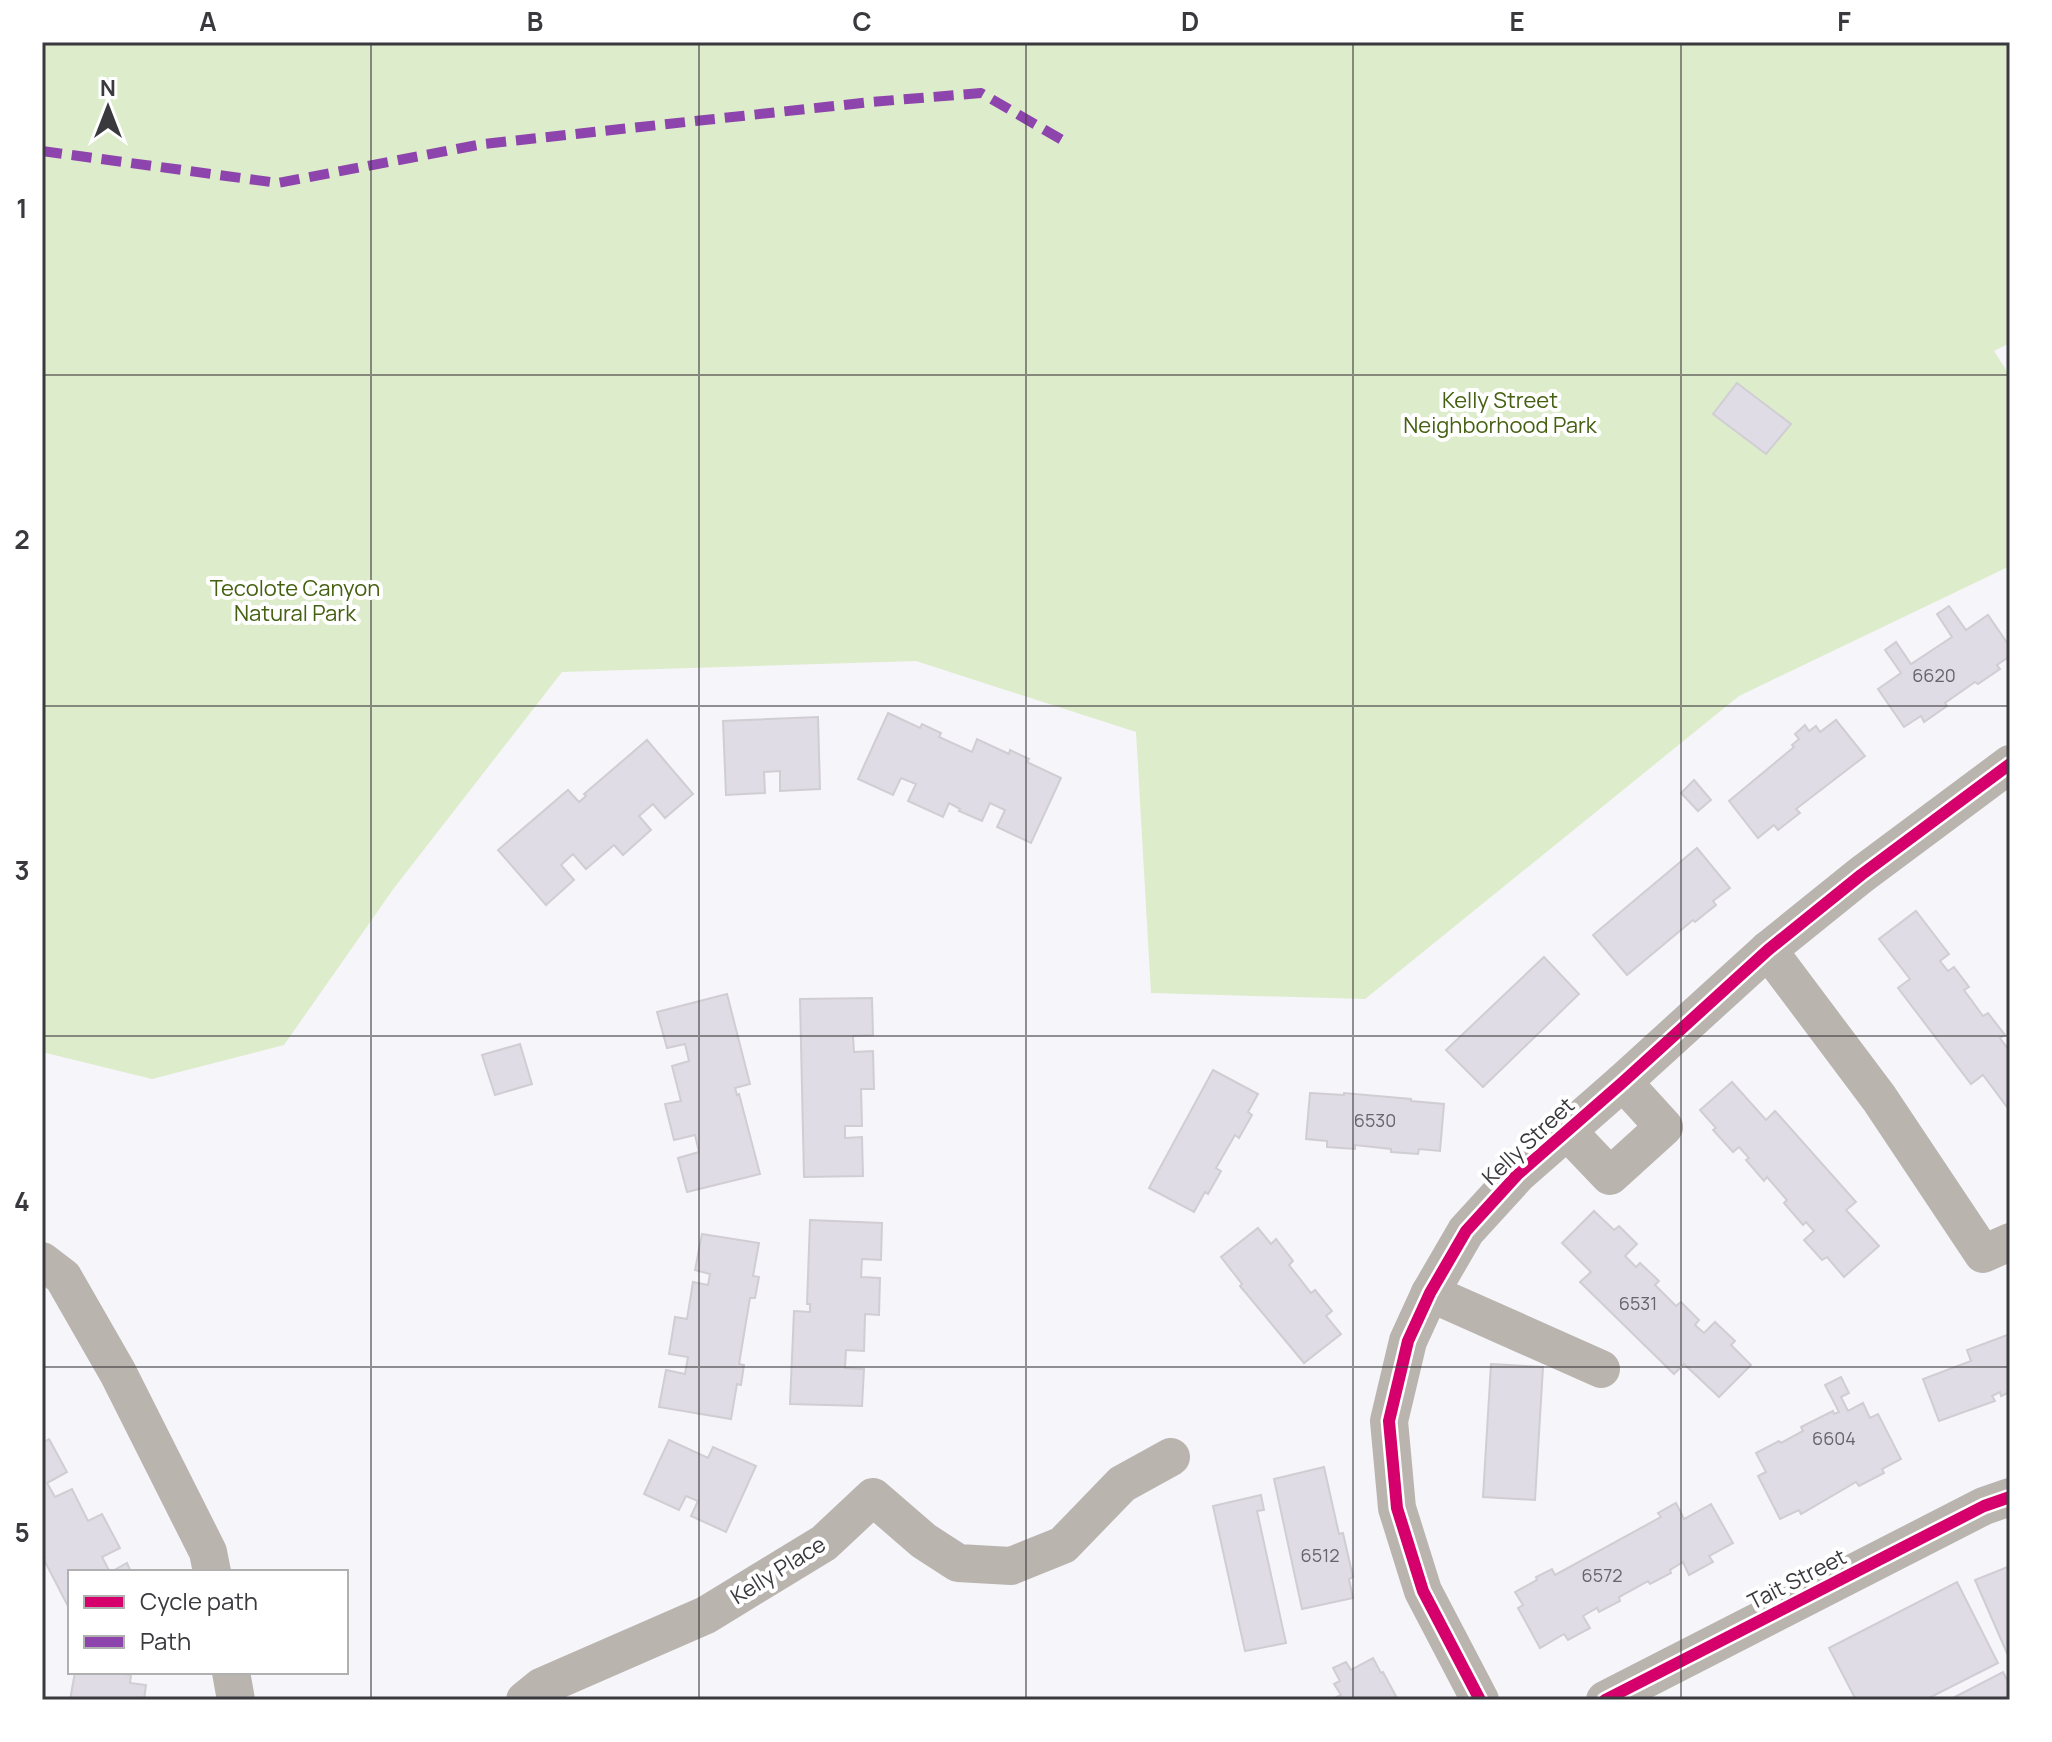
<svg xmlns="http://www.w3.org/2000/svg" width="2052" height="1742" font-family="Manrope,sans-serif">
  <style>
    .green { fill: #ddeccb }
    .building { fill: #dfdce5; stroke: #d0ced2; stroke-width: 2 }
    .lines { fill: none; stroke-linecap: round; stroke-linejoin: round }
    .minor { stroke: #bab4af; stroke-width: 38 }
    .quiet { stroke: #8e44ad; stroke-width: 10; stroke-dasharray: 20 10; stroke-linecap: butt }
    .cycleway-casing { stroke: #fff; stroke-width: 17 }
    .cycleway { stroke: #d6006c; stroke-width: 12 }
    .grid { fill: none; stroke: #3a393d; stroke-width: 2; stroke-opacity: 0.55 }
    .labels { text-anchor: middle; stroke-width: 8; stroke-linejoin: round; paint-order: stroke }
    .number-label { font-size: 18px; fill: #67656b }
    .park-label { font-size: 22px; fill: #456012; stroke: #fff }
    .street-label { font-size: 22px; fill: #3a393d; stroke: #fff }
    .neatline { fill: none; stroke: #3a393d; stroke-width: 3 }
    .grid-label { font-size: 26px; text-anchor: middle; font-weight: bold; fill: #3a393d }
  </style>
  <rect width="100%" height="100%" fill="#f6f5fa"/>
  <polygon class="green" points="42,42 2010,42 2010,343 1994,351 2010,376 2010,566 1739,696 1365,999 1151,993 1136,732 916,661 562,672 394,888 284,1045 152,1079 42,1052"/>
  <g class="building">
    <polygon points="1737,383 1791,424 1766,454 1713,414"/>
    <polygon points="1949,606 1966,630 1988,615 2010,647 2010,656 1997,665 2000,669 1978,684 1975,682 1945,703 1947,706 1924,722 1921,716 1904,727 1878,689 1901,673 1885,650 1896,642 1911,664 1952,637 1937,614"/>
    <polygon points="888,713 920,728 922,724 941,733 939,737 972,752 977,739 1009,754 1010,750 1029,759 1027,762 1061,778 1031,843 997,827 1005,810 990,803 982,821 959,811 960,809 949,803 943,817 908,801 916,784 901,778 893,795 858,779"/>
    <polygon points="818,717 820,789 780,791 780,771 764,772 765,793 726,795 723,721"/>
    <polygon points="1836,720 1865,756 1796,809 1800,813 1778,830 1774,825 1758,838 1729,801 1794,747 1792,745 1799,739 1795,734 1805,725 1809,731 1816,726 1820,732"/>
    <polygon points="647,740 693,794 665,818 653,804 639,816 651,830 623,855 614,845 586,869 573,854 561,865 574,880 546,905 498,850 568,790 579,802 586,796 584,794"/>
    <polygon points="1694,780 1711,800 1698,811 1681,793"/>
    <polygon points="1697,848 1730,888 1713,901 1716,905 1695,922 1693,920 1627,975 1593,935"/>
    <polygon points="1916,911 1949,954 1940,961 1948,971 1954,967 1969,987 1964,990 1983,1016 1988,1013 2005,1035 2000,1038 2008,1049 2010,1048 2010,1111 1983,1075 1971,1084 1898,988 1910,979 1879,939"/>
    <polygon points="1544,957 1579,994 1483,1087 1446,1050"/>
    <polygon points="727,994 750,1084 735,1088 737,1095 739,1094 760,1174 687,1192 678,1158 699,1152 695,1135 674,1140 665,1104 681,1101 672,1066 689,1061 685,1044 667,1048 657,1012"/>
    <polygon points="872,998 873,1035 853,1036 854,1052 873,1051 874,1089 861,1089 862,1126 845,1126 845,1138 862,1137 863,1176 804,1177 800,999"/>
    <polygon points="520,1044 532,1084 495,1095 482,1055"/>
    <polygon points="1213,1070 1258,1094 1248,1112 1252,1115 1239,1138 1235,1135 1216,1168 1221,1171 1208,1194 1205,1192 1194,1212 1149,1188"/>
    <polygon points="1732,1082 1766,1120 1775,1111 1856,1202 1846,1210 1879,1246 1844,1277 1827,1257 1822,1260 1804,1240 1814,1231 1806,1222 1803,1225 1784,1203 1787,1200 1767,1177 1764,1181 1746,1160 1749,1158 1739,1147 1733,1152 1713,1130 1716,1128 1700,1110"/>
    <polygon points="1310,1093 1344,1095 1344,1093 1411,1099 1411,1101 1444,1104 1440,1151 1419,1149 1418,1154 1391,1152 1391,1149 1355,1145 1355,1149 1327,1147 1327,1141 1306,1139"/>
    <polygon points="1594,1211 1614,1230 1619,1226 1637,1244 1625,1256 1636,1267 1640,1263 1659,1281 1655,1285 1676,1306 1681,1302 1699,1320 1695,1325 1704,1333 1715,1322 1735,1341 1731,1345 1751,1365 1719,1397 1684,1364 1674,1374 1580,1282 1591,1272 1562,1243"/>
    <polygon points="810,1220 882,1223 881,1260 862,1259 861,1277 880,1278 879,1315 865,1314 864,1351 846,1350 845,1368 864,1369 862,1406 790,1404 794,1311 810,1312 810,1304 807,1304"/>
    <polygon points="1258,1228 1271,1244 1276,1239 1293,1261 1289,1265 1311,1293 1315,1290 1332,1311 1326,1316 1341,1334 1304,1363 1240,1286 1242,1284 1221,1257"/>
    <polygon points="702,1234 759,1243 753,1276 759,1277 755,1298 750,1298 739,1364 744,1365 741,1385 737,1384 731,1419 659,1407 666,1370 685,1374 688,1357 669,1354 675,1317 687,1319 693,1282 708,1285 710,1274 695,1270"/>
    <polygon points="2010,1334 2010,1392 2001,1396 2000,1392 1992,1396 1995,1401 1939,1421 1923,1379 1971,1361 1967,1350"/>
    <polygon points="1491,1364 1543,1367 1535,1500 1483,1497"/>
    <polygon points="1841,1377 1849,1393 1841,1397 1848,1411 1863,1403 1870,1418 1878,1414 1901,1459 1882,1469 1884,1473 1859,1486 1856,1482 1801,1514 1799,1510 1780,1519 1758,1476 1766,1472 1756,1453 1779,1441 1781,1443 1803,1431 1801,1427 1833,1411 1834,1414 1839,1412 1825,1385"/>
    <polygon points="49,1439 67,1472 47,1483 55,1497 72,1489 88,1521 102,1514 120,1548 102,1557 110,1572 70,1572 70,1610 43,1558 45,1557 42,1551 42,1443"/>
    <polygon points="669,1440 708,1458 713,1447 756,1466 726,1532 691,1516 698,1501 686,1496 679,1510 644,1494"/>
    <polygon points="1324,1467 1339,1534 1343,1533 1353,1577 1349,1579 1353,1598 1302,1609 1274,1479"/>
    <polygon points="1261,1495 1264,1510 1257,1511 1286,1643 1245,1651 1213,1506"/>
    <polygon points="1676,1503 1684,1519 1711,1504 1733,1543 1709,1556 1713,1562 1689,1575 1683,1562 1670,1570 1671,1573 1650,1584 1648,1581 1619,1597 1620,1601 1599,1612 1597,1608 1583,1616 1590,1628 1568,1640 1564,1634 1540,1648 1518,1608 1523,1605 1515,1592 1537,1580 1536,1577 1552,1569 1555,1575 1661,1517 1658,1513"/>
    <polygon points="127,1563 131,1572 111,1572"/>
    <polygon points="2010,1566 2010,1660 1975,1580"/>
    <polygon points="1957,1582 1998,1663 1925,1700 1856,1700 1829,1648"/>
    <polygon points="1373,1658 1381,1673 1383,1672 1398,1700 1331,1700 1341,1695 1334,1684 1340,1681 1333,1668 1346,1662 1351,1670"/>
    <polygon points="75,1672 112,1672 131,1675 130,1683 146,1685 144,1700 70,1700"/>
    <polygon points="2003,1672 2010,1686 2010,1700 1949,1700"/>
  </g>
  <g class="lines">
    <g class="minor">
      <polyline points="1768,950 1879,1098 1983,1254 2010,1242"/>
      <polyline points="1567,1131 1610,1176 1664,1127 1623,1082"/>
      <polyline points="42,1261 63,1277 118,1373 208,1552 212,1572"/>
      <polyline points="1430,1293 1601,1369"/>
      <polyline points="231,1672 236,1700"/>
      <polyline points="525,1700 541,1687 706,1615 824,1543 873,1497 924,1541 958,1563 1011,1566 1063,1545 1122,1484 1171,1457"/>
      <polyline points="1480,1700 1423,1591 1397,1508 1389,1421 1408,1341 1430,1293 1466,1231 1518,1174 1623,1082 1768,950 1861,875 2010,764"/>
      <polyline points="1605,1700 1984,1506 2010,1497"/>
    </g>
    <polyline class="quiet" points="42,151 278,183 483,144 871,102 981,93 1064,141"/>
    <g class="cycleway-casing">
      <g id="cycleway">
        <polyline points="1480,1700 1423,1591 1397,1508 1389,1421 1408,1341 1430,1293 1466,1231 1518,1174 1623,1082 1768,950 1861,875 2010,764"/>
        <polyline points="1605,1700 1984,1506 2010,1497"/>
      </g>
    </g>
    <use href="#cycleway" class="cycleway"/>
  </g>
  <path class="grid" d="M 371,42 L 371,1700M 699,42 L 699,1700M 1026,42 L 1026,1700M 1353,42 L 1353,1700M 1681,42 L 1681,1700M 42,375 L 2010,375M 42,706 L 2010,706M 42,1036 L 2010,1036M 42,1367 L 2010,1367"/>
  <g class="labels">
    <g class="number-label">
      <text x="1934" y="682">6620</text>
      <text x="1375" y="1127">6530</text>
      <text x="1638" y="1310">6531</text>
      <text x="1834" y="1445">6604</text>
      <text x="1320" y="1562">6512</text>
      <text x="1602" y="1582">6572</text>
    </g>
    <g class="park-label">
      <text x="1500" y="408">Kelly Street<tspan x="1500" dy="25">Neighborhood Park</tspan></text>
      <text x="295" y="596">Tecolote Canyon<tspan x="295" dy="25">Natural Park</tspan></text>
    </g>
    <g class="street-label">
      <text transform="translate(1528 1141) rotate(-43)" y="8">Kelly Street</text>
      <text transform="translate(778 1570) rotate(-32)" y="8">Kelly Place</text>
      <text transform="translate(1797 1579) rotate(-27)" y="8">Tait Street</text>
    </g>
  </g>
  <rect width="2052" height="1742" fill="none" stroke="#ffffff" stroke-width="88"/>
  <rect x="68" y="1570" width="280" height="104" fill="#ffffff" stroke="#b0b0b1" stroke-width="2"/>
  <rect x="84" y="1596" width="40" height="12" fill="#d6006c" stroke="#b0b0b1" stroke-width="2"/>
  <text x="140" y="1610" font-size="24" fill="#3a393d">Cycle path</text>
  <rect x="84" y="1636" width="40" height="12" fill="#8e44ad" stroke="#b0b0b1" stroke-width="2"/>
  <text x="140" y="1650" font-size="24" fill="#3a393d">Path</text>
  <g transform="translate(108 108)" stroke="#ffffff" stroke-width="6" paint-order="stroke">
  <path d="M0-6L14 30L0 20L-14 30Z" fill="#3a393d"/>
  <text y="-12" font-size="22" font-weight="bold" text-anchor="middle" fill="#3a393d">N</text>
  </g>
  <rect x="44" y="44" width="1964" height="1654" class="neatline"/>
  <g class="grid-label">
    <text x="208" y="31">A</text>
    <text x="535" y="31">B</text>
    <text x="862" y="31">C</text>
    <text x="1190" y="31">D</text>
    <text x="1517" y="31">E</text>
    <text x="1844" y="31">F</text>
    <text x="22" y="218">1</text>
    <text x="22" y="549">2</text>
    <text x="22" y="880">3</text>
    <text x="22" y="1211">4</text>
    <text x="22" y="1542">5</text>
  </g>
</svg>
